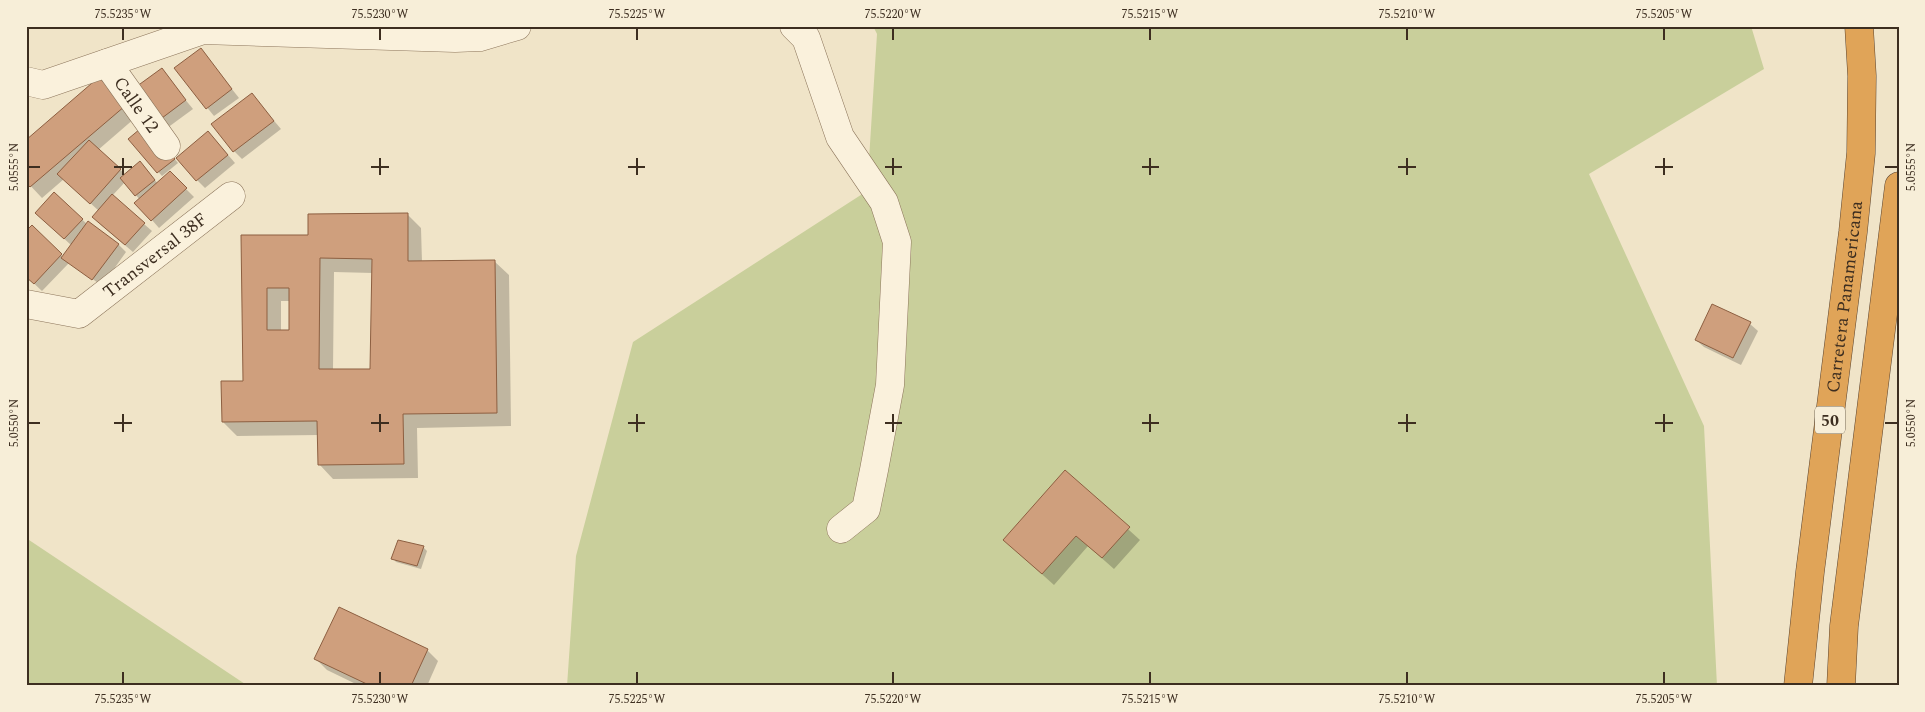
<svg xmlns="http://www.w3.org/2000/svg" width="1925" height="712" font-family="Spectral,serif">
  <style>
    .green { fill: #c9cf9b }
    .shadow { fill: #0003; fill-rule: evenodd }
    .building { fill: #cf9f7d; stroke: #8d5f41; fill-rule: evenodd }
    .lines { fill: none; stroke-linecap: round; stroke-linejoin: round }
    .minor-casing { stroke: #8d765c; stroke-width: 29 }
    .highway-casing { stroke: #5b4430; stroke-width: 29 }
    .minor { stroke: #faf1dc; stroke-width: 28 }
    .highway { stroke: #e0a458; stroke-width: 28 }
    .ticks { fill: none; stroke: #3d2e20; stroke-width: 2 }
    .labels { text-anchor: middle; stroke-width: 4.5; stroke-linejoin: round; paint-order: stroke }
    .shield { fill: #f7eed8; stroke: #756857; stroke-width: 1 }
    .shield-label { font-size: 16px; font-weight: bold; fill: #3d2e20 }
    .street-label { font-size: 18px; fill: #3d2e20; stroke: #f7eed8 }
    .neatline { fill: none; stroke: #3d2e20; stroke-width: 2 }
    .ticks-label { font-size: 12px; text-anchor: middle; fill: #3d2e20 }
  </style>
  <rect width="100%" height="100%" fill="#f0e4c8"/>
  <g class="green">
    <polygon points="873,26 1751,26 1764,69 1589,174 1704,426 1717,686 567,686 576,556 633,342 867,191 877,34"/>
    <polygon points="26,538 248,686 26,686"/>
  </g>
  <g class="shadow">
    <polygon points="201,50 239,98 214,116 176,69"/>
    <polygon points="161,70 193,109 163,131"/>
    <polygon points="99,78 135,118 98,150 126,175 144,166 158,184 170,173 194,197 159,228 152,220 140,200 125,182 112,196 152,231 133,252 101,225 99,211 64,179 42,198 26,181"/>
    <polygon points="252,95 281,129 242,159 234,151"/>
    <polygon points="150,129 178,163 162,176 130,139"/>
    <polygon points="216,141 235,163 205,188 197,180"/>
    <polygon points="54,194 87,224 119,245 126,252 101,287 98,283 71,263 68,264 42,291 26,276 32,227 63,257 71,245 45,221"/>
    <path d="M 407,214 L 421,228 L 422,262 L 494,261 L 509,275 L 511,426 L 417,428 L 418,478 L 333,479 L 319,464 L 319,435 L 237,436 L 223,422 L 244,382 L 242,237 L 310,236 ZM 334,272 L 373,273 L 371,370 L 333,370 ZM 281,301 L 291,301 L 291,331 L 281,331 Z"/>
    <polygon points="1750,324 1758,331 1741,365 1704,347 1696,340"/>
    <polygon points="1065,472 1140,540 1114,569 1088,546 1054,585 1016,551"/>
    <polygon points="423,547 427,551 421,569 396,562 393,558"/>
    <polygon points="427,650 438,661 427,686 360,686 327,670 316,659"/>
  </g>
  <g class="building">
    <polygon points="201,48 232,89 206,109 174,68"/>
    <polygon points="162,68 186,100 154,124 129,92"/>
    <polygon points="99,77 125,106 30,187 26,183 26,140"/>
    <polygon points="252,93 274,121 233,152 211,124"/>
    <polygon points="146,124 175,159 157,173 128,139"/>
    <polygon points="208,131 228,155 196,181 176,158"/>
    <polygon points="89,140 121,169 90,204 57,174"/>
    <polygon points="140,161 155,180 135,196 120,178"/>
    <polygon points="170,171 187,188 151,221 134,203"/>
    <polygon points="54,192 83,219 64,239 35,213"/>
    <polygon points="112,194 145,223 125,245 92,217"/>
    <path d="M 408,213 L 408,261 L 495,260 L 497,413 L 403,414 L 404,464 L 318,465 L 317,421 L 222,422 L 221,381 L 243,381 L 241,235 L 308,235 L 308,214 ZM 320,258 L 372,259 L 370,369 L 319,369 ZM 267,288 L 289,288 L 289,330 L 267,330 Z"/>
    <polygon points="88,221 119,244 92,280 61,258"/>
    <polygon points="32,225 62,254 34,284 26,277 26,231"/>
    <polygon points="1712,304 1751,322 1733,358 1695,340"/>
    <polygon points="1065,470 1130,527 1102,558 1076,536 1042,574 1003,540"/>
    <polygon points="398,540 424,546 417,566 391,559"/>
    <polygon points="339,607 428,649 411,686 371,686 314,659"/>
  </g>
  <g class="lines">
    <g class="minor-casing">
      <g id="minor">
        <polyline points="794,26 806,38 840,137 884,202 897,242 890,385 874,470 866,509 841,529"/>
        <path id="s1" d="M 107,63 L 166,146"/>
        <polyline points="26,81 43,85 203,30 455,38 480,37 517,26"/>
        <path id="s2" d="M 26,304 L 79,314 L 231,196"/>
      </g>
    </g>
    <g class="highway-casing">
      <g id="highway">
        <path id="s3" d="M 1798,686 L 1810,572 L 1853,232 L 1861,153 L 1862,76 L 1859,26"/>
        <polyline points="1841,686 1844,626 1899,186"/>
      </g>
    </g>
    <use href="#minor" class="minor"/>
    <use href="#highway" class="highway"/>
  </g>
  <path class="ticks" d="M 123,28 L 123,40M 380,28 L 380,40M 637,28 L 637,40M 893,28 L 893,40M 1150,28 L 1150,40M 1407,28 L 1407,40M 1664,28 L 1664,40M 123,158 L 123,175M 380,158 L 380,175M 637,158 L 637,175M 893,158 L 893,175M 1150,158 L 1150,175M 1407,158 L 1407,175M 1664,158 L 1664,175M 28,167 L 40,167M 114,167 L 132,167M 371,167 L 389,167M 628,167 L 645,167M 885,167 L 902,167M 1142,167 L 1159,167M 1398,167 L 1416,167M 1655,167 L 1673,167M 1885,167 L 1898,167M 123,414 L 123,432M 380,414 L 380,432M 637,414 L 637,432M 893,414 L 893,432M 1150,414 L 1150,432M 1407,414 L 1407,432M 1664,414 L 1664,432M 28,423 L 40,423M 114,423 L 132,423M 371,423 L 389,423M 628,423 L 645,423M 885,423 L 902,423M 1142,423 L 1159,423M 1398,423 L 1416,423M 1655,423 L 1673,423M 1885,423 L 1898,423M 123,672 L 123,684M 380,672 L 380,684M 637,672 L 637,684M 893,672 L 893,684M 1150,672 L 1150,684M 1407,672 L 1407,684M 1664,672 L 1664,684"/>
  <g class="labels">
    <rect class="shield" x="1815" y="406.5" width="30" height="27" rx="4"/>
    <g class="shield-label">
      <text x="1830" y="426">50</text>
    </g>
    <g class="street-label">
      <text dy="6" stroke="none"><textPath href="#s1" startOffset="51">Calle 12</textPath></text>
      <text dy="6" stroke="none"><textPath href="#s2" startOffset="150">Transversal 38F</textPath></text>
      <text dy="6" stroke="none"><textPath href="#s3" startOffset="392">Carretera Panamericana</textPath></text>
    </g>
  </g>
  <rect width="1925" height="712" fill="none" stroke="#f7eed8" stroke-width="55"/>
  <rect x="28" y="28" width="1870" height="656" class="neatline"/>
  <g class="ticks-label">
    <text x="123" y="18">75.5235°W</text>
    <text x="380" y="18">75.5230°W</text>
    <text x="637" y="18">75.5225°W</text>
    <text x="893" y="18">75.5220°W</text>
    <text x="1150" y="18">75.5215°W</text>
    <text x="1407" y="18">75.5210°W</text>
    <text x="1664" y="18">75.5205°W</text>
    <text transform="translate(14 167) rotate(-90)" y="4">5.0555°N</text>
    <text transform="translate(1911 167) rotate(-90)" y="4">5.0555°N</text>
    <text transform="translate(14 423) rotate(-90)" y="4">5.0550°N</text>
    <text transform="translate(1911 423) rotate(-90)" y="4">5.0550°N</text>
    <text x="123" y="703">75.5235°W</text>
    <text x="380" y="703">75.5230°W</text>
    <text x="637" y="703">75.5225°W</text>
    <text x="893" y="703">75.5220°W</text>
    <text x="1150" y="703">75.5215°W</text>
    <text x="1407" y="703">75.5210°W</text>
    <text x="1664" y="703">75.5205°W</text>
  </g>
</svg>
